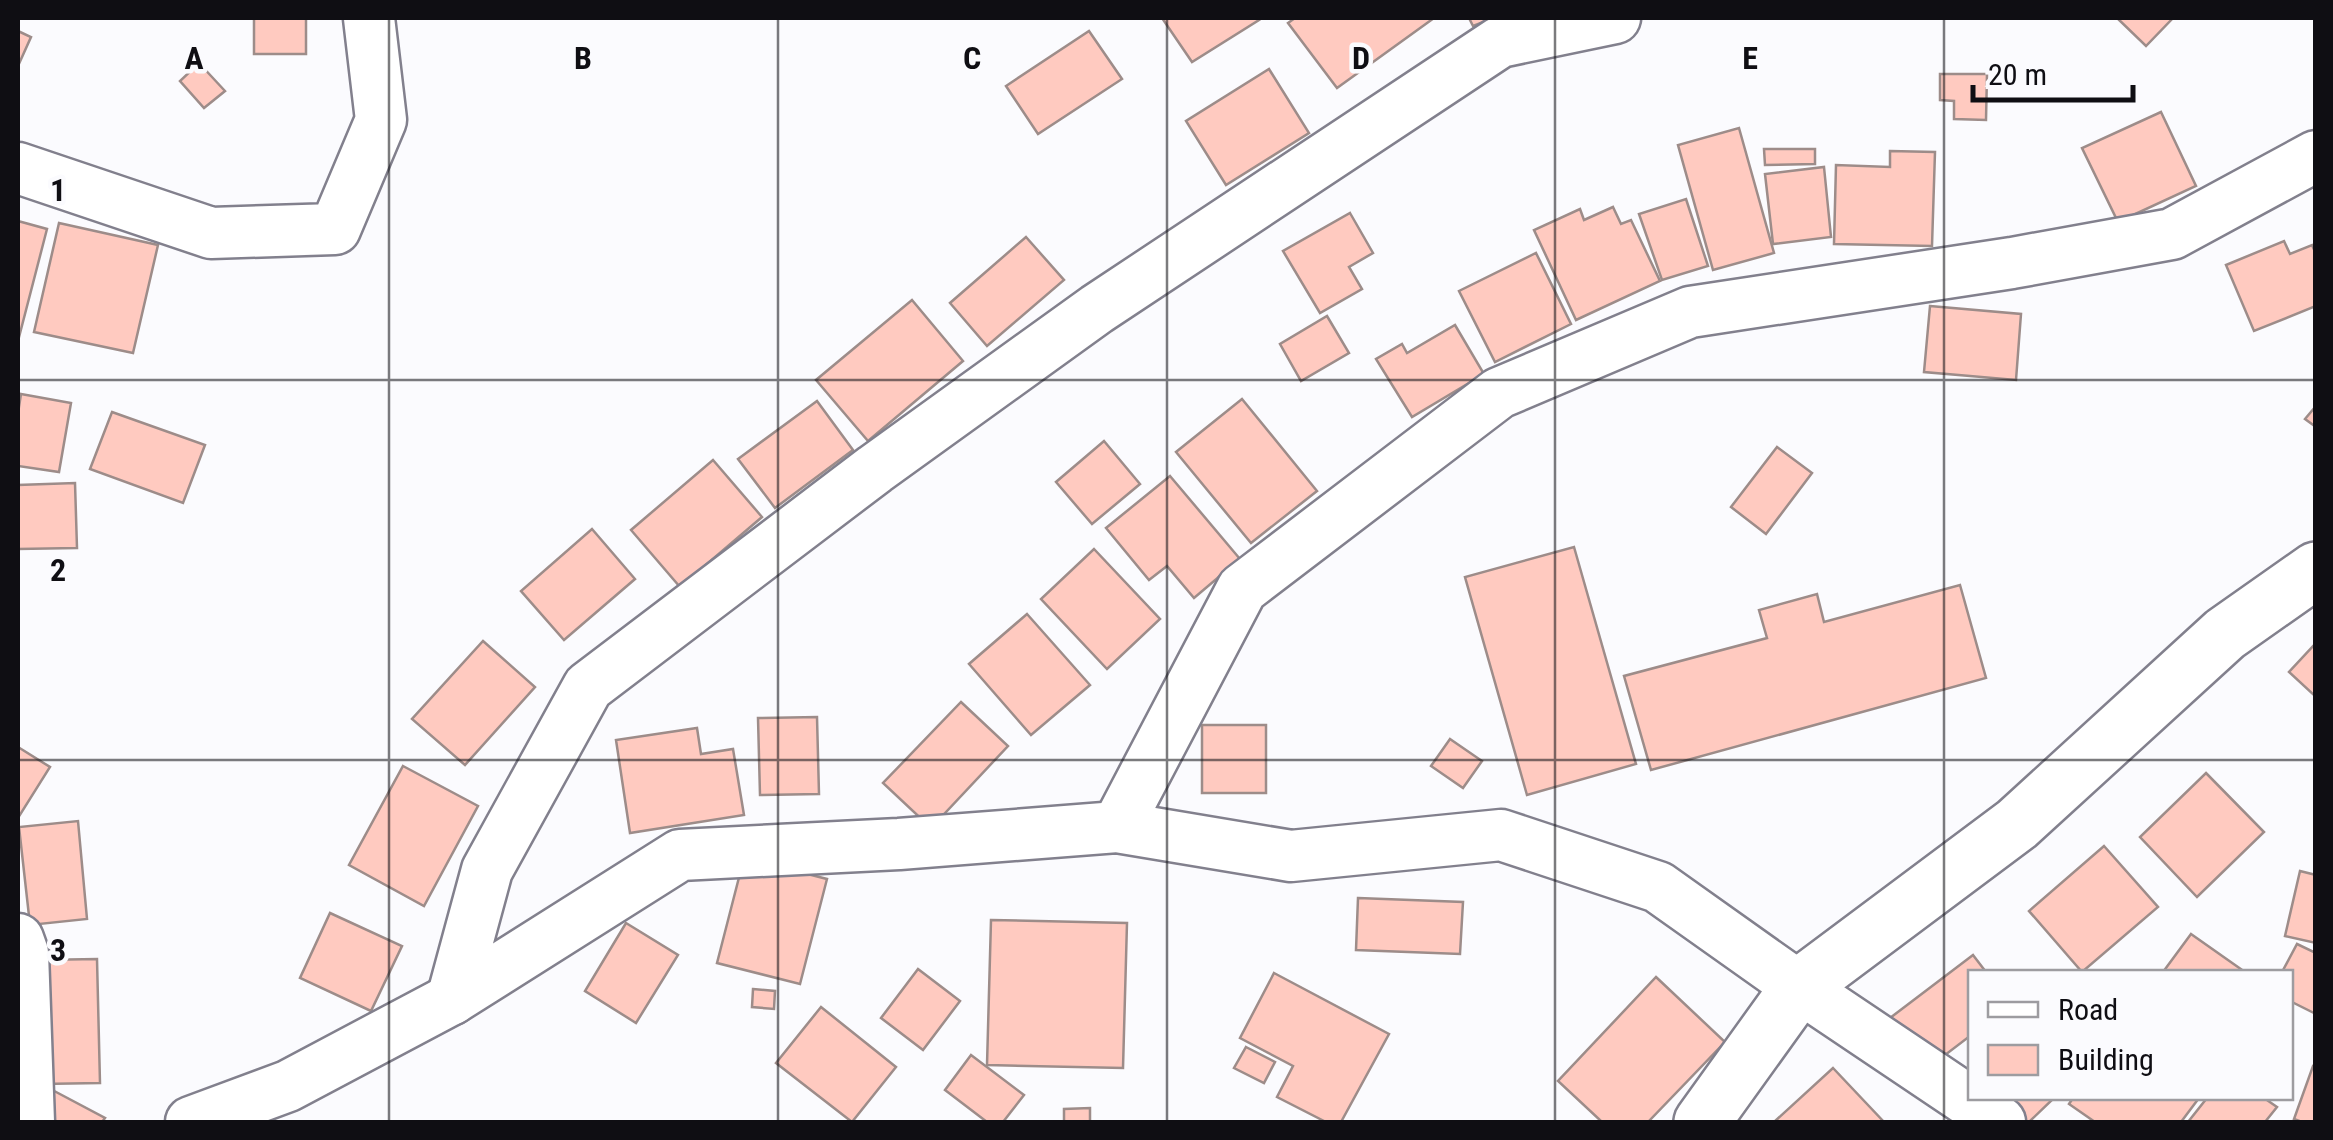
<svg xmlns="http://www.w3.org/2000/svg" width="2333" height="1140" font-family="'Roboto Condensed',sans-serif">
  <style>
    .building { fill: #ffcac0; stroke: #9d8c89; stroke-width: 2.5 }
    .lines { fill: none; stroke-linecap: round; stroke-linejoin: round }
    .minor-casing { stroke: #82808d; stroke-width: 55 }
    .tertiary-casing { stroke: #82808d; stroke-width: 60 }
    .minor { stroke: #fff; stroke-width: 50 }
    .tertiary { stroke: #fff; stroke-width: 55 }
    .grid { fill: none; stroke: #0f0e13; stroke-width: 2.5; stroke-opacity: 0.55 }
    .grid-label { font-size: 32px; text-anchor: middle; font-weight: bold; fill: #0f0e13; stroke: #fbfbfe; stroke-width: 9; stroke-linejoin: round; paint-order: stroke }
  </style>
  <rect width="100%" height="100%" fill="#fbfbfe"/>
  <g class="building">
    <rect x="254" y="18" width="52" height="36"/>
    <polygon points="1162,18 1257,18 1259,20 1192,62"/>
    <polygon points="1295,18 1434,18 1337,88 1288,23"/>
    <polygon points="1469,18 1494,18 1473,26"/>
    <polygon points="2117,18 2173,18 2146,46"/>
    <polygon points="18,31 31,37 18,66"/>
    <polygon points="1089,31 1122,79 1038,134 1006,86"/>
    <polygon points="199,63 225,91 204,108 180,81"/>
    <polygon points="1269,69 1309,133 1226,185 1186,121"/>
    <polygon points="1940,74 1987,74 1986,120 1954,119 1954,101 1940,100"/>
    <polygon points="2161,112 2196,186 2118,222 2082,148"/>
    <polygon points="1739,128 1774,253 1713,270 1678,145"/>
    <polygon points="1764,149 1815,149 1815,164 1765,165"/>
    <polygon points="1890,151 1935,152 1932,246 1834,244 1836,165 1890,167"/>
    <polygon points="1824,167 1831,237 1773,244 1765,174"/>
    <polygon points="1686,199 1708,266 1662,280 1639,214"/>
    <polygon points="1613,207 1621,224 1631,220 1660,281 1576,320 1534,230 1580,209 1584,220"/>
    <polygon points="1350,213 1373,253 1349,267 1362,289 1320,313 1283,251"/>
    <polygon points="18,221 47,229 18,341"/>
    <polygon points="59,223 158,245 133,353 34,332"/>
    <polygon points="1026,237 1064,280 987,346 950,303"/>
    <polygon points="2284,241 2290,254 2312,245 2316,254 2316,306 2254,331 2226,265"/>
    <polygon points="1536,253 1571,324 1495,362 1459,291"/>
    <polygon points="912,300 963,361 868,441 816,380"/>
    <polygon points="1930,306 2021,314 2016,380 1924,372"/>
    <polygon points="1327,316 1349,353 1301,381 1280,344"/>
    <polygon points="1455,325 1484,374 1412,417 1376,359 1402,344 1407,353"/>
    <polygon points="21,394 71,403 59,472 18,466 18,413"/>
    <polygon points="1242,399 1317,491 1251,543 1176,452"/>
    <polygon points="817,401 853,450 775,508 738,459"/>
    <polygon points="2316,406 2316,427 2305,419"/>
    <polygon points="112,412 205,445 183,503 90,469"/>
    <polygon points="1104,441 1140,484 1092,524 1056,482"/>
    <polygon points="1777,447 1812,473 1766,534 1731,507"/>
    <polygon points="713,460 762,517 680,587 631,530"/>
    <polygon points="1170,476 1240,559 1194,598 1167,566 1149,580 1106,528"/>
    <polygon points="75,483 77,548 18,549 18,485"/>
    <polygon points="592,529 635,579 564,640 521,591"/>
    <polygon points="1574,547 1636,764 1527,795 1465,577"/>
    <polygon points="1094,549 1160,619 1107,669 1041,599"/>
    <polygon points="1960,585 1986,678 1651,770 1624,676 1767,638 1759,610 1817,594 1824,622"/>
    <polygon points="1027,614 1090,685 1031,735 969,664"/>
    <polygon points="483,641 535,687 465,765 412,719"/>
    <polygon points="2316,643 2316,697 2289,672"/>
    <polygon points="961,702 1008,746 931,828 883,783"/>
    <polygon points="817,717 819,794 760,795 758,718"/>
    <rect x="1202" y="725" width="64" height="68"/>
    <polygon points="697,728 701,754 733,749 744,815 630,833 616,740"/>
    <polygon points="1450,739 1482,761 1463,788 1431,766"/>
    <polygon points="18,747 50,767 18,818"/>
    <polygon points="403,766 478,806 424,906 349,865"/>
    <polygon points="2206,773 2264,832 2197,897 2140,837"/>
    <polygon points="78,821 87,919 30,925 19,827"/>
    <polygon points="2104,846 2158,907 2082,972 2029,911"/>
    <polygon points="744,858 827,879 800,984 717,963"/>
    <polygon points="2300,871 2316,875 2316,943 2285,936"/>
    <polygon points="1358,898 1463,902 1460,954 1356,950"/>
    <polygon points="330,913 402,946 371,1011 300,978"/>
    <polygon points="991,920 1127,923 1123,1068 987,1065"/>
    <polygon points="626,923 678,955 636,1023 585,991"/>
    <polygon points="2191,934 2245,972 2163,972"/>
    <polygon points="2297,944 2316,953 2316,1014 2290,1001 2290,972 2282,972"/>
    <polygon points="1973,955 1986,972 1970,972 1970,1036 1928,1068 1890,1018"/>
    <polygon points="97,959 100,1083 41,1084 39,960"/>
    <polygon points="918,969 960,1001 923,1050 881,1018"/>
    <polygon points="1274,973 1389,1034 1341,1122 1326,1122 1277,1097 1293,1066 1240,1038"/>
    <polygon points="1656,977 1725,1042 1648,1122 1602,1122 1558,1081"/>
    <polygon points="753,989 775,991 774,1009 752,1007"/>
    <polygon points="821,1007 896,1067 852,1122 776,1063"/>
    <polygon points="1246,1047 1275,1062 1264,1083 1234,1068"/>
    <polygon points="971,1055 1024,1095 1003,1122 987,1122 945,1090"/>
    <polygon points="2313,1066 2316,1067 2316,1122 2302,1122 2294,1119"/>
    <polygon points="1833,1068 1884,1122 1774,1122"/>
    <polygon points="41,1084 105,1118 102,1122 21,1122"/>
    <polygon points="2001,1098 2054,1098 2029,1122 2026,1122"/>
    <polygon points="2073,1098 2199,1098 2181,1122 2095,1122 2069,1104"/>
    <polygon points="2207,1098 2264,1098 2277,1107 2265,1122 2188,1122"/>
    <polygon points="1090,1108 1090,1122 1064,1122 1064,1109"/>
  </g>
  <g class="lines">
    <g class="minor-casing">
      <g id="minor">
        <polyline points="1615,18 1500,42 1097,309 875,469 588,687 487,870 452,999 680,855 899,844 1117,827 1291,856 1501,835 1658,887 1799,987 2000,1122"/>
        <polyline points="18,168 211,233 335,229 381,120 369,18"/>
        <polyline points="1117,827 1242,589 1499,393 1690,312 2012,263 2172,234 2316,156"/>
        <polyline points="18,939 23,953 29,1122"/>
        <polyline points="191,1122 288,1086 452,999"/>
      </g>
    </g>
    <g class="tertiary-casing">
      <polyline id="tertiary" points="1702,1122 1799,987 2017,824 2225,634 2316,570"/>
    </g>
    <use href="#minor" class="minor"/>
    <use href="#tertiary" class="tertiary"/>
  </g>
  <path class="grid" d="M 389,18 L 389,1122M 778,18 L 778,1122M 1167,18 L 1167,1122M 1555,18 L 1555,1122M 1944,18 L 1944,1122M 18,380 L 2316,380M 18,760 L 2316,760"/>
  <g class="grid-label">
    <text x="194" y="69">A</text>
    <text x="583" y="69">B</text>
    <text x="972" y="69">C</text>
    <text x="1361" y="69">D</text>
    <text x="1750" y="69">E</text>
    <text x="58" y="201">1</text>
    <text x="58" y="581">2</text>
    <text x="58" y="961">3</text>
  </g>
  <rect width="2333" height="1140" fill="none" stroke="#0f0e13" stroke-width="40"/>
  <rect x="1968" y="970" width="325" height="130" fill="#fbfbfe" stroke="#9d9ca0" stroke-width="2.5"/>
  <rect x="1988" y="1002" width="50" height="15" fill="#ffffff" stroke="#9d9ca0" stroke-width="2.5"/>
  <text x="2058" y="1020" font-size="30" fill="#0f0e13">Road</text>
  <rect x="1988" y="1045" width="50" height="30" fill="#ffcac0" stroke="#9d9ca0" stroke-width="2.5"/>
  <text x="2058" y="1070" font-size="30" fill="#0f0e13">Building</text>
  <path d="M1973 85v15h160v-15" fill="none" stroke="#0f0e13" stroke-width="5"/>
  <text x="1988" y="85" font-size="30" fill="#0f0e13" stroke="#fbfbfe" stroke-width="8" paint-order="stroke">20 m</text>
</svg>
